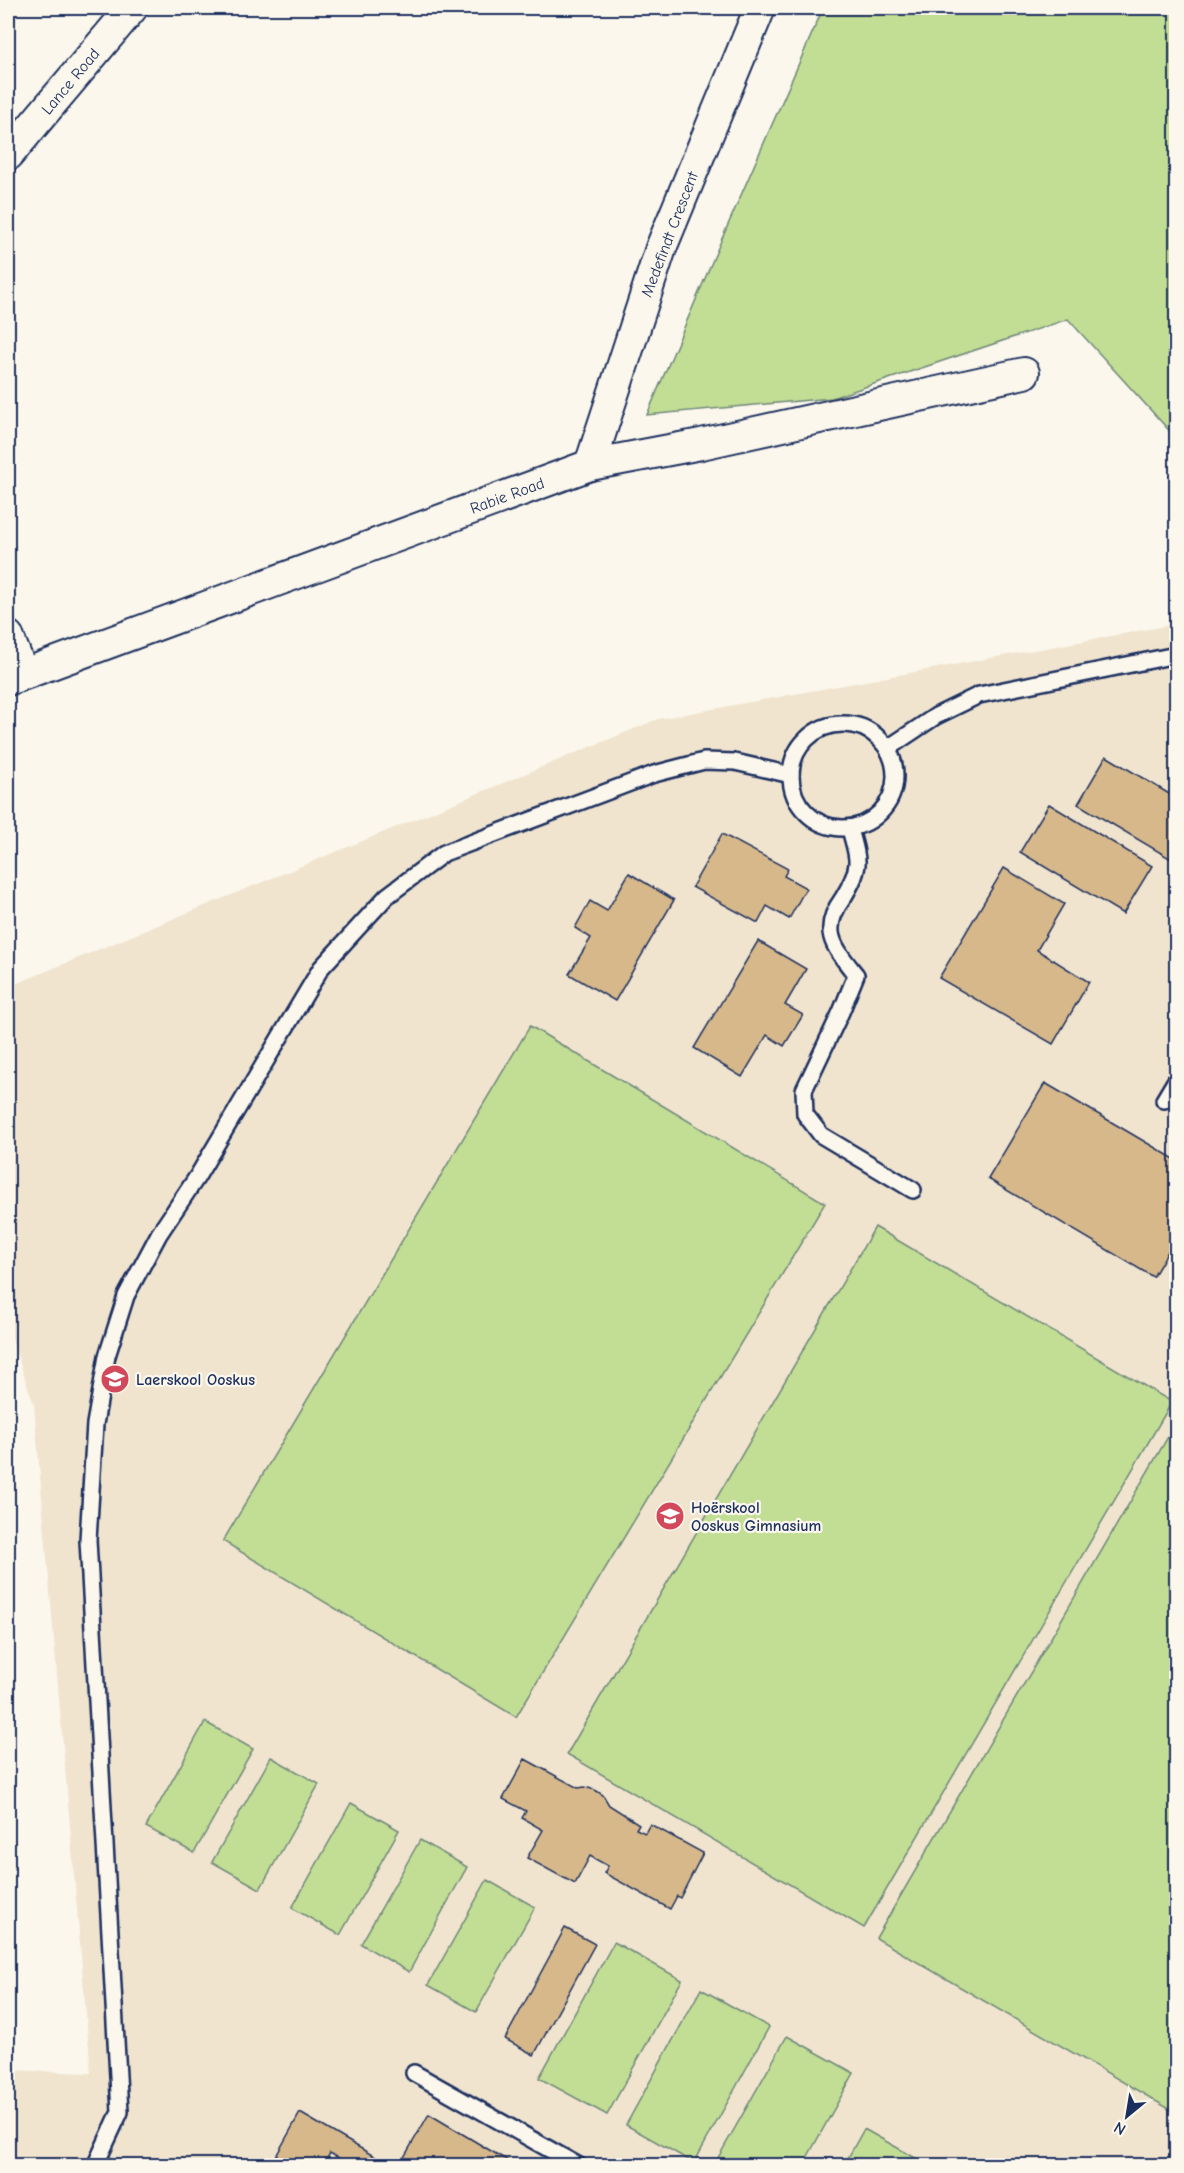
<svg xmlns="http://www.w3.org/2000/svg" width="1184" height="2173" font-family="'Comic Neue',sans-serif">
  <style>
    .built { fill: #f0e4cf }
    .green { fill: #c2dd94; stroke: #6e8679; stroke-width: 1.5 }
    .building { fill: #d7b88a; stroke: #1b2f5e; stroke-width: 1.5 }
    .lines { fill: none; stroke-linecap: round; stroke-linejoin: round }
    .service-casing { stroke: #1b2f5e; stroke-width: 20 }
    .minor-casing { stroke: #1b2f5e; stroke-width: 34 }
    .service { stroke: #fbf7ec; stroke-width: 15 }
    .minor { stroke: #fbf7ec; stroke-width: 30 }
    .labels { text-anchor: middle; stroke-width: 4.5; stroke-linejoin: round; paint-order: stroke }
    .street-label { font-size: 16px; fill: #1b2f5e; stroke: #fbf7ec }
    .poi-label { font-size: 16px; font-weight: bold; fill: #1b2f5e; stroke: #fbf7ec; text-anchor: start }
  </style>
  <rect width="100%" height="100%" fill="#fbf7ec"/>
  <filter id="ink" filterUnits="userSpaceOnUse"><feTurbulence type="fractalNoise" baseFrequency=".0167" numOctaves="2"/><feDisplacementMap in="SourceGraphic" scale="12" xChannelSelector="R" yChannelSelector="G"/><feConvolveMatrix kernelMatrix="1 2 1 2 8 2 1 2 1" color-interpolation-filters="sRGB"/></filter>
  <g filter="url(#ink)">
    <polygon class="built" points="1176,624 1176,2165 8,2166 8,2070 91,2073 34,1405 8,1328 8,987 658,719"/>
    <g class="green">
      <polygon points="821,8 1176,8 1176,438 1068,319 832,398 647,415 720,243 821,13"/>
      <polygon points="530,1026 825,1203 516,1717 223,1541"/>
      <polygon points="875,1227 1172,1402 864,1928 567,1754"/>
      <polygon points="1176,1423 1176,2113 876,1938"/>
      <polygon points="205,1722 253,1749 194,1853 146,1827"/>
      <polygon points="271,1757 319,1784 260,1889 212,1862"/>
      <polygon points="351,1803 399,1830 340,1935 292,1908"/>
      <polygon points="420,1840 467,1867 409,1972 361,1944"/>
      <polygon points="487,1880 535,1907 476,2012 428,1985"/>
      <polygon points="614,1942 682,1980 607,2115 539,2078"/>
      <polygon points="701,1989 769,2027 694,2163 626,2125"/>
      <polygon points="787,2036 854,2073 803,2165 714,2165"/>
      <polygon points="864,2129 928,2165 844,2165"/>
    </g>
    <g class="building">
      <polygon points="1106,756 1176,798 1176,862 1078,804"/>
      <polygon points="1049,804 1152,866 1123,914 1020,852"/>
      <polygon points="722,834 788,869 784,876 806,888 789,919 767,906 758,923 692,887"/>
      <polygon points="1004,868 1064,904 1037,950 1089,982 1053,1044 939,978"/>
      <polygon points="629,873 674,900 615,1001 569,974 591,938 575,928 590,901 607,911"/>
      <polygon points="758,941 806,969 785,1005 803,1015 784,1046 767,1035 742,1077 694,1048"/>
      <polygon points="1045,1083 1176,1160 1176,1238 1153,1277 988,1179"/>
      <polygon points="525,1759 578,1788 585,1787 595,1790 603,1795 609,1805 639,1824 636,1829 645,1833 650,1824 703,1853 680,1898 677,1896 670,1909 604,1873 608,1866 590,1856 575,1884 527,1858 543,1830 522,1818 526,1811 503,1799"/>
      <polygon points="565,1928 595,1944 534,2055 505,2039"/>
      <polygon points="300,2113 391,2166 352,2166 330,2153 323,2166 288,2166 275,2158"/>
      <polygon points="429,2114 486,2148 517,2166 399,2166"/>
    </g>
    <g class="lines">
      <g class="service-casing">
        <g id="service">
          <circle cx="843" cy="776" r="52"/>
          <polyline points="888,748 936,716 979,695 1176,655"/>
          <path d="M 850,828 C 852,839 858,853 857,864 C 856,876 849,888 843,898 C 819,931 834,947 856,975 L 841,1012 L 804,1090 L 805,1114 L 821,1135 L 913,1190"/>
          <polyline points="1164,1100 1176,1080"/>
          <polyline points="414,2073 579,2166"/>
          <polyline points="95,2166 120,2112 88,1540 95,1424 107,1356 126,1296 159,1234 197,1177 321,968 387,896 444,853 654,774 704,761 735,762 791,775"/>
        </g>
      </g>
      <g class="minor-casing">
        <g id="minor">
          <polyline points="8,155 132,8"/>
          <polyline points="590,465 661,248 760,8"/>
          <polyline points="8,636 23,674"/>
          <polyline points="8,680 590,465 701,444 1024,373"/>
        </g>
      </g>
      <use href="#service" class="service"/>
      <use href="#minor" class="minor"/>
    </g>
  </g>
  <defs>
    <g id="school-disc" transform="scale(1.5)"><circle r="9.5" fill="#d1495b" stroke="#fbf7ec"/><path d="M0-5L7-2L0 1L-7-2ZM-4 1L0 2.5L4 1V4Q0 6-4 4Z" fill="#fff"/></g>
  </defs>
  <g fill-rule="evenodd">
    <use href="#school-disc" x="115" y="1379"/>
    <use href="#school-disc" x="670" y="1516"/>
  </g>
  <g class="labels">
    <g class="street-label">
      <text transform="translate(70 81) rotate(-50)" y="6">Lance Road</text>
      <text transform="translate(669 234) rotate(-69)" y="6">Medefindt Crescent</text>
      <text transform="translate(507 495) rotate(-20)" y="6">Rabie Road</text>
    </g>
    <g class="poi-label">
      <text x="136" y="1385">Laerskool Ooskus</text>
      <text x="691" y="1513">Hoërskool<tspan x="691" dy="18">Ooskus Gimnasium</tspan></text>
    </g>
  </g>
  <rect width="1184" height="2173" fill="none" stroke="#fbf7ec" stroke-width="30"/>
  <rect x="15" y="15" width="1154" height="2143" fill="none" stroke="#1b2f5e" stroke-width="2" filter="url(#ink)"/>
  <g transform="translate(1127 2116) rotate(210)" stroke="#fbf7ec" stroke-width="4.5" paint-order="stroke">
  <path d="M0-4.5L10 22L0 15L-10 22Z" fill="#1b2f5e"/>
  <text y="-9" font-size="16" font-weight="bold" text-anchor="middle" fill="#1b2f5e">N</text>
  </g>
</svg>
